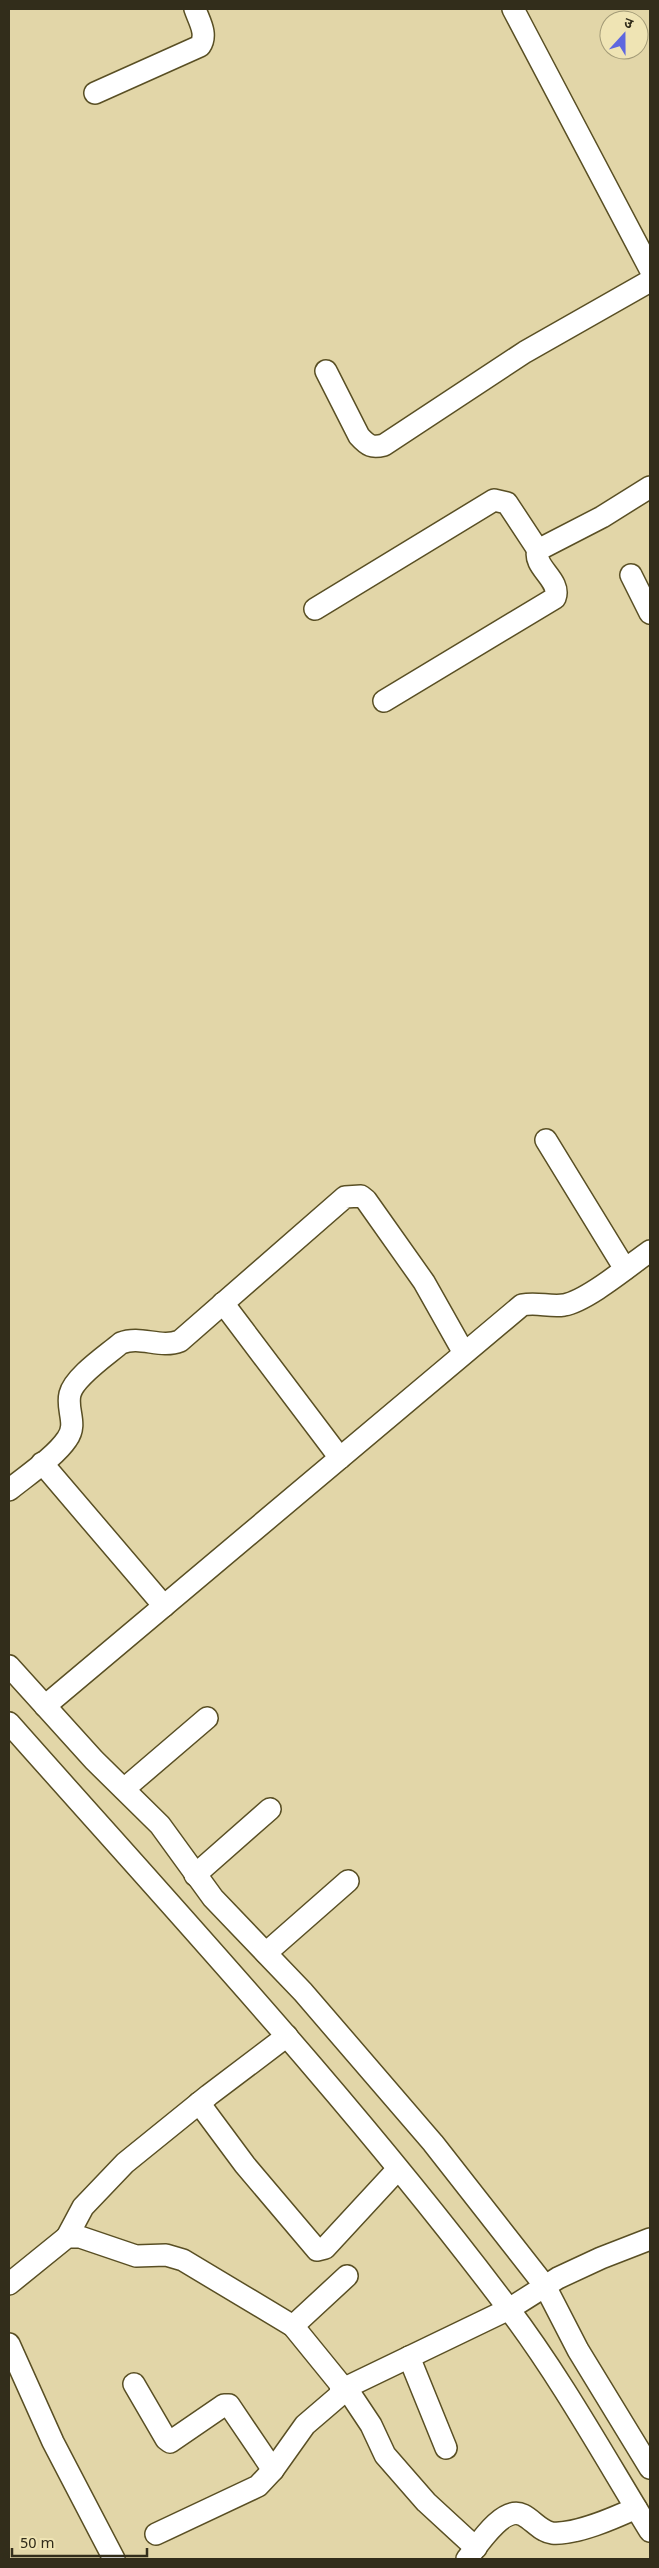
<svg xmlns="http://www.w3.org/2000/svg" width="659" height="2568" font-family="Georgia,'Noto Sans Devanagari',serif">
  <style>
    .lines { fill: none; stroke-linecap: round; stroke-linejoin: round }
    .street-casing { stroke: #594f24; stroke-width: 24 }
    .street { stroke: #fff; stroke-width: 21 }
  </style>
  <rect width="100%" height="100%" fill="#e2d6a8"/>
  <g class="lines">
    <g class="street-casing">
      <g id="street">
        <polyline points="513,9 650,269"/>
        <path d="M 95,93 L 200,46 C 208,34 199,21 195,9"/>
        <path d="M 326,371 L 359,436 C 368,446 372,448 384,445 L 525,352 L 650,281"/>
        <polyline points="631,575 650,613"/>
        <polyline points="315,609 494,500 507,503 538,550"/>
        <path d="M 384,701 L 555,598 C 562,580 532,567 538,550 L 602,517 L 650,487"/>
        <polyline points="546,1140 625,1269"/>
        <polyline points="223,1303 340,1458"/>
        <polyline points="42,1463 164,1606"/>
        <path d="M 9,1490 C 26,1476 55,1457 67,1439 C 78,1424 66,1410 70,1394 C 74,1377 107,1355 121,1343 C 141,1335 160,1349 180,1341 L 345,1197 L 361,1196 L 366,1200 L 424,1282 L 464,1353"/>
        <polyline points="9,1666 94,1760 160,1825 213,1898 303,1992 433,2143 545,2286 578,2350 650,2468"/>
        <path d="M 45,1706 L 522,1305 C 537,1302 549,1307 564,1305 C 587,1301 630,1265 650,1251"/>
        <path d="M 9,1723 C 179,1915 354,2103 508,2308 C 561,2378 604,2456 650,2531"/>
        <polyline points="124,1789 207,1718"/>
        <polyline points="195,1875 270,1809"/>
        <polyline points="266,1953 348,1881"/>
        <polyline points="199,2103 245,2165 317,2250 325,2248 398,2169"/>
        <polyline points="67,2237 83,2207 125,2163 209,2095 287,2036"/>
        <polyline points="9,2284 67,2237 80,2237 136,2256 166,2255 183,2260 293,2326 341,2385 347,2387 509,2309 558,2278 601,2258 650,2239"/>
        <polyline points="293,2326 347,2276"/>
        <polyline points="9,2344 53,2442 114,2559"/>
        <polyline points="409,2357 446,2448"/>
        <polyline points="134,2384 166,2439 170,2442 224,2405 229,2405 273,2470"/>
        <polyline points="345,2386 371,2425 385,2455 426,2502 476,2548"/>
        <polyline points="156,2534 258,2486 273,2470 305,2425 340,2395 341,2385"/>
        <path d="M 467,2559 C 478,2545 503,2505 523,2515 C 533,2520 540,2531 552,2533 C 576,2535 614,2518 636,2508"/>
      </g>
    </g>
    <use href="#street" class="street"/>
  </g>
  <rect width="659" height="2568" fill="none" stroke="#322d1b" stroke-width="20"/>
  <g transform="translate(624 35) rotate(21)"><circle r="24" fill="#efe4b4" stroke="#a39b77"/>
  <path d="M0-4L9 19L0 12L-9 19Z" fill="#5e67df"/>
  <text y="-8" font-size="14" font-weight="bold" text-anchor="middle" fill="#322d1b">उ</text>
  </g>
  <path d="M12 2548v8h135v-8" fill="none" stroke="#322d1b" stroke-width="2.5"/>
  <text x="20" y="2548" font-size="15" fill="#322d1b" stroke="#efe4b4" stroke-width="4" paint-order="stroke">50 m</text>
</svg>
